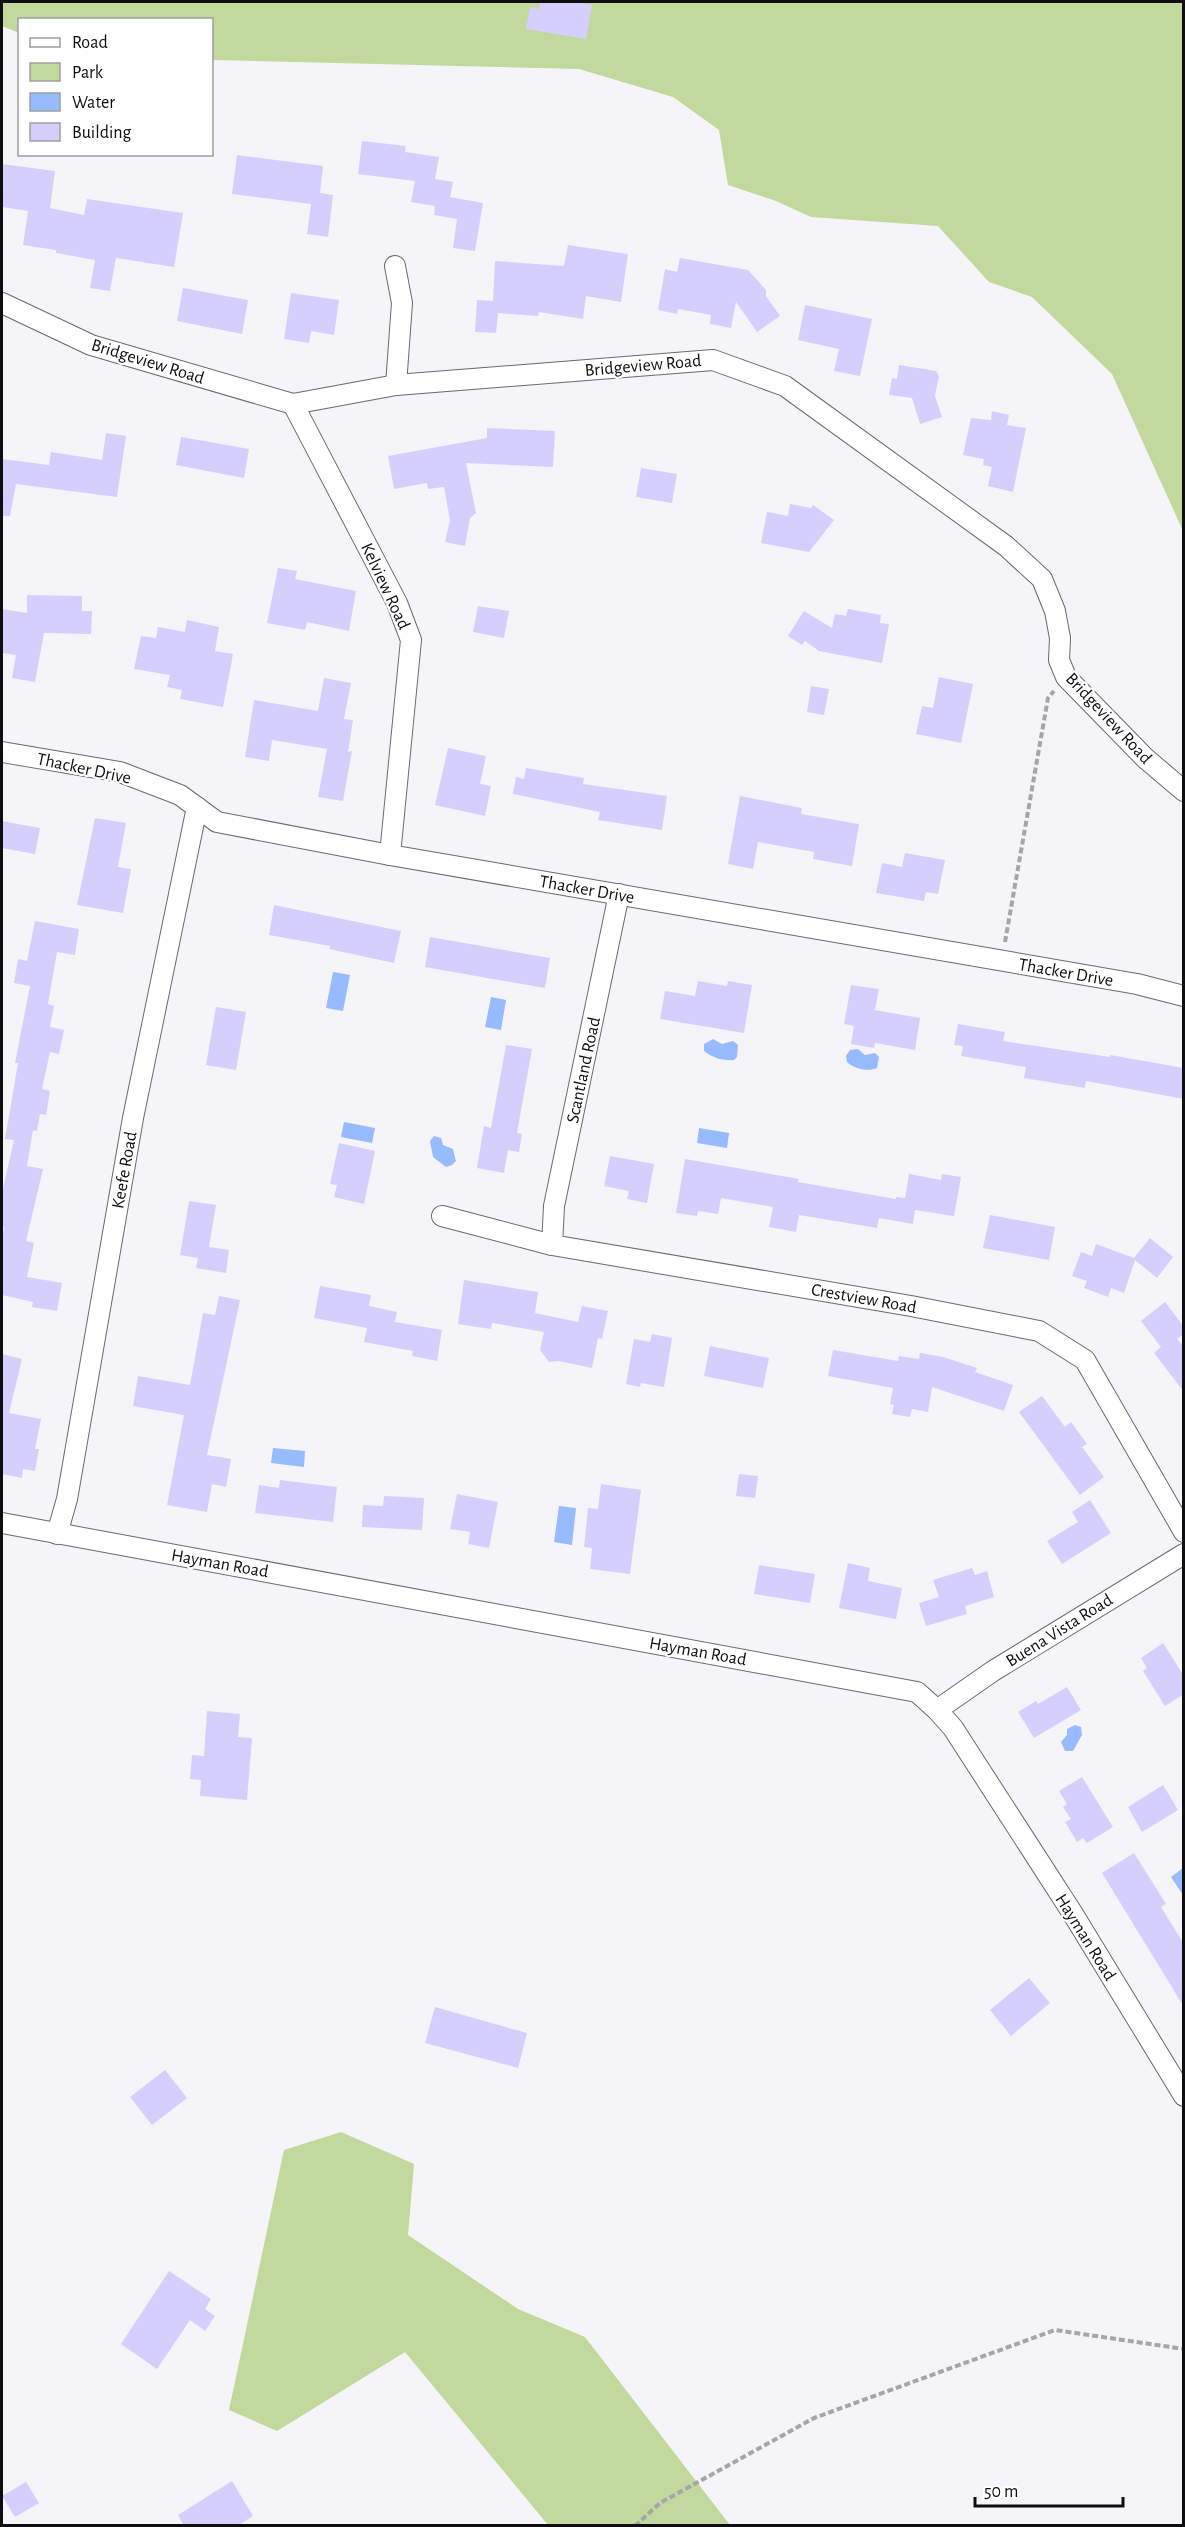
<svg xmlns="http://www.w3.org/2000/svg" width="1185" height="2527" font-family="'Alegreya Sans',sans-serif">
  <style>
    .green { fill: #c1d99d }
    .water { fill: #96bbff }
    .building { fill: #d5cffd }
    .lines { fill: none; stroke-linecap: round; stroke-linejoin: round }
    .minor-casing { stroke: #6a6a6d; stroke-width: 22 }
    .path { stroke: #a6a5a8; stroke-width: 4; stroke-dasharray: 6 3; stroke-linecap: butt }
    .minor { stroke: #fff; stroke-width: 20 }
    .labels { text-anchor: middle; stroke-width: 4.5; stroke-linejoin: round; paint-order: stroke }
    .street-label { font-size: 18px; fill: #0e0d0f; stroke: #fff }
  </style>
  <rect width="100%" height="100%" fill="#f5f4f8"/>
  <g class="green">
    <polygon points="2,2 1183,2 1183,531 1112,374 1032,297 989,282 938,226 811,217 776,201 728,185 719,130 673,97 579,69 212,60 212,20 20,20 19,33 2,26"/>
    <polygon points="341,2132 414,2164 408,2235 518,2309 585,2337 730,2525 548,2525 405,2352 277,2431 229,2410 284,2150"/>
  </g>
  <g class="water">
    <polygon points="333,972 350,975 343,1011 326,1008"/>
    <polygon points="491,997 506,1000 501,1030 485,1027"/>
    <path d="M 713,1039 L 722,1044 L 733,1041 L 738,1045 L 737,1057 L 734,1060 C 723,1061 713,1058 704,1051 L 704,1044 Z"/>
    <path d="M 858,1049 L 865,1055 L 875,1053 L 879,1057 L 877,1068 C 868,1072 854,1069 847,1062 L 846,1056 L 850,1050 Z"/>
    <polygon points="344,1122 375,1128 372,1143 341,1137"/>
    <polygon points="699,1128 729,1133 727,1148 697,1143"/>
    <polygon points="434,1136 441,1138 443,1145 453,1149 456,1161 452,1165 446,1167 433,1157 430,1141"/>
    <polygon points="273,1448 305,1451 304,1467 271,1463"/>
    <polygon points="559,1506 576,1508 572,1545 554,1542"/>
    <polygon points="1075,1725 1081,1727 1082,1735 1073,1751 1065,1751 1061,1742 1067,1735 1067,1729"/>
    <polygon points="1183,1868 1183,1895 1171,1877"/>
  </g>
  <g class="building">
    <polygon points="540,2 572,2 592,5 586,39 526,29 530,7 539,9"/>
    <polygon points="362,141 406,146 405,152 439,157 435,179 453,182 450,197 483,203 475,251 453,248 457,219 434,215 435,206 411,202 415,181 358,174"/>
    <polygon points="237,155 323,166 320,193 333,195 328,237 307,234 311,204 232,194"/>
    <polygon points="2,164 55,171 50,208 84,215 87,199 183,213 174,267 116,258 110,291 90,288 95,260 56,253 56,250 23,245 28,211 2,207"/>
    <polygon points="568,245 628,254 621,302 586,296 583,319 539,312 538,316 498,313 496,333 475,332 477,300 493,301 495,261 564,266"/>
    <polygon points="680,258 748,270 766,290 766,296 780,316 757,332 736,302 731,328 710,324 711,315 678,309 677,314 658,310 665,269 677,272"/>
    <polygon points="183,288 248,300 242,334 177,321"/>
    <polygon points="291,293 339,300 334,335 311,331 309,343 284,339"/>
    <polygon points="805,305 872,319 860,376 834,371 839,349 798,340"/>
    <polygon points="899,365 936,371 939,376 935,396 942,417 920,424 912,398 889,395 892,378 897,379"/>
    <polygon points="992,411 1009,415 1007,425 1026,428 1013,492 988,486 992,467 983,465 984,459 963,455 971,418 991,420"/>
    <polygon points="487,428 555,431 553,467 466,463 476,513 470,518 465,546 445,542 450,520 444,487 428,489 427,483 394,489 388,456 487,438"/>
    <polygon points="106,433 126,436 117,497 16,484 10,516 2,516 2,459 49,465 51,452 102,460"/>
    <polygon points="181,437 249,449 244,478 176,465"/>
    <polygon points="641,468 677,474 672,503 636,497"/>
    <polygon points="790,504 811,508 813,505 834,520 809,552 761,543 767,512 788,516"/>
    <polygon points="278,568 297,571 295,579 356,591 349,631 307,622 305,630 267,623"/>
    <polygon points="27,595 82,596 82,611 92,611 91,634 44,633 35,682 12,678 16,655 2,653 2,609 27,613"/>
    <polygon points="478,606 509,611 504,638 473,632"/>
    <polygon points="848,609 881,615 880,623 889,624 882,663 819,651 805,641 802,645 788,636 804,611 832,628 835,614 846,616"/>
    <polygon points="187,620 219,627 215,651 233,654 223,707 180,699 182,690 167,687 170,675 134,669 141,636 156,638 158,627 185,632"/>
    <polygon points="939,677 973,684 961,743 916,734 922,706 933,708"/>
    <polygon points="324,678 351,683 344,719 353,720 348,752 352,751 343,801 318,797 327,749 272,740 269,761 245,757 254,700 318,711"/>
    <polygon points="811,686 829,689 824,715 807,712"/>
    <polygon points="448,748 486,756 480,784 491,786 485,816 435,805"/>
    <polygon points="526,768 584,778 583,784 667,796 662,830 598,820 600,812 513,794 516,777 524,779"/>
    <polygon points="740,796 802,808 801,814 859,824 852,866 813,859 814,852 758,842 753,869 728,864"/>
    <polygon points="95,818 126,823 118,867 131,869 123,913 77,905"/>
    <polygon points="2,821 40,828 35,854 2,848"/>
    <polygon points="905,853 945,860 938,894 926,892 924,901 876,893 882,863 902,867"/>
    <polygon points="274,905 401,931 394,963 329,949 330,946 269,935"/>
    <polygon points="35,921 79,929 75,955 57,952 48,1004 54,1006 50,1027 64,1030 59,1054 50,1052 42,1089 50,1091 46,1115 40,1114 37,1131 33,1130 27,1166 43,1169 26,1241 34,1243 27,1277 62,1283 57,1311 32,1307 33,1302 2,1295 2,1240 4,1227 2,1226 2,1193 14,1140 5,1139 18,1063 15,1063 30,986 14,983 18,959 27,961"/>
    <polygon points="430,937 550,958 545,988 425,967"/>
    <polygon points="698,981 727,986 728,981 752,985 744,1033 660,1019 665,991 695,996"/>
    <polygon points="851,985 879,989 875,1010 920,1018 915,1050 875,1043 874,1048 851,1044 854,1026 844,1024"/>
    <polygon points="216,1007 246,1012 236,1070 206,1065"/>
    <polygon points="958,1024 1005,1032 1003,1041 1110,1057 1110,1055 1184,1068 1184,1099 1086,1081 1085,1088 1024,1078 1026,1067 961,1056 963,1046 954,1045"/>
    <polygon points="506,1045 532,1049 517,1133 522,1134 519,1152 508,1150 504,1173 477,1168 484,1126 491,1128"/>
    <polygon points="339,1143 375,1151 364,1204 334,1197 337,1185 330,1184"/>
    <polygon points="610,1156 654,1164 647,1203 627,1199 629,1191 604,1186"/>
    <polygon points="685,1159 799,1179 798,1182 896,1199 896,1197 905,1198 909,1174 941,1180 942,1174 961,1177 954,1216 915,1210 913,1224 879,1218 877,1228 799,1215 796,1232 769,1227 773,1207 721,1198 718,1214 698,1211 697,1216 676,1213"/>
    <polygon points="189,1201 216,1205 209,1247 229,1250 226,1273 196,1268 198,1258 180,1255"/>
    <polygon points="990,1215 1055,1227 1049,1260 983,1248"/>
    <polygon points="1150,1238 1173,1257 1157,1278 1135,1260 1124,1293 1111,1288 1108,1297 1084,1288 1087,1281 1072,1276 1081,1252 1092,1256 1096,1244 1134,1258"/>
    <polygon points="464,1280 538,1292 535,1313 578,1322 582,1306 608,1311 602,1339 598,1338 592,1368 559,1361 549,1362 540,1350 544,1332 492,1323 491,1329 458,1324"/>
    <polygon points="320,1286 371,1295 369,1306 397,1312 395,1322 442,1330 437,1361 412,1356 413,1351 364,1342 367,1328 314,1318"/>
    <polygon points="219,1296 240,1300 207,1455 231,1459 226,1487 212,1484 207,1512 167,1505 184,1415 133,1406 138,1376 190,1385 203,1313 215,1315"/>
    <polygon points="1165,1302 1184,1327 1184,1334 1177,1339 1184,1347 1184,1392 1154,1353 1161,1347 1141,1321"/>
    <polygon points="652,1334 672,1338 664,1387 641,1383 640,1387 626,1384 634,1339 650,1342"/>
    <polygon points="710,1346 769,1358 763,1388 704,1376"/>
    <polygon points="833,1350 898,1361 899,1356 919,1359 920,1353 943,1357 977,1368 975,1372 1013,1385 1004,1411 932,1387 928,1412 912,1409 910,1417 892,1414 894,1405 890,1404 893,1388 828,1376"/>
    <polygon points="2,1354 22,1359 9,1413 41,1419 35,1449 39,1449 35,1471 23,1469 22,1478 2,1474"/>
    <polygon points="1042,1396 1065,1427 1071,1422 1087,1444 1082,1447 1104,1477 1080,1495 1019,1412"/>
    <polygon points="739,1474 758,1476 755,1498 736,1496"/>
    <polygon points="280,1480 337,1487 333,1522 255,1513 259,1485 279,1488"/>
    <polygon points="601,1484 641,1490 630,1574 590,1569 592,1548 584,1547 588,1508 598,1509"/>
    <polygon points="457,1494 498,1502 489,1548 468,1544 470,1532 450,1529"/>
    <polygon points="384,1496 424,1498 422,1530 362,1527 363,1505 383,1506"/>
    <polygon points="1090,1500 1111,1533 1062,1564 1047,1541 1078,1522 1072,1512"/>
    <polygon points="848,1563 870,1568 868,1581 902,1588 896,1619 839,1608"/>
    <polygon points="759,1565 815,1574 810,1603 754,1594"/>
    <polygon points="972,1568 975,1575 987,1571 994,1597 965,1606 967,1614 926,1626 919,1603 939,1597 933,1580"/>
    <polygon points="1163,1643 1184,1676 1184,1694 1165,1706 1143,1671 1147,1668 1141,1658"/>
    <polygon points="1067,1687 1081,1710 1034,1738 1018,1712 1036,1701 1038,1704"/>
    <polygon points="207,1711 240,1714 238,1737 252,1738 247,1800 200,1796 201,1780 190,1779 192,1755 204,1756"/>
    <polygon points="1082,1777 1113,1827 1087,1843 1083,1838 1077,1842 1065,1822 1071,1819 1063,1807 1067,1804 1059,1791"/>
    <polygon points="1163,1785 1178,1810 1142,1832 1128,1807"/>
    <polygon points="1134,1853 1166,1904 1161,1907 1184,1944 1184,2007 1102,1873"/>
    <polygon points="1029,1978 1050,2003 1011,2036 990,2010"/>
    <polygon points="435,2007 527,2033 518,2068 425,2043"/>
    <polygon points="165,2070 187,2098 152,2125 130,2097"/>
    <polygon points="169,2271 211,2299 205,2309 215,2316 205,2331 190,2320 157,2369 121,2344"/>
    <polygon points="232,2481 253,2516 237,2526 184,2526 178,2515"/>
    <polygon points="26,2482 39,2503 15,2517 2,2496"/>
  </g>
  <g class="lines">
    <g class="minor-casing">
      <g id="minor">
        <polyline points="395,266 402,303 396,385"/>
        <polyline points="2,303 91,345 293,404 396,385 713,360 785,386 1006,546 1042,579 1055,611 1060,638 1059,660 1066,677 1145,758 1184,791"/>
        <polyline points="293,404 397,603 411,640 390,855"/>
        <polyline points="2,752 120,772 180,795 217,822 390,855 1137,984 1184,996"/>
        <polyline points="442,1216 552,1245 911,1306 1039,1331 1085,1360 1184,1532"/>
        <polyline points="552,1245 554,1206 619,894"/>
        <polyline points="2,1523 917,1692 937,1710 953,1728 1073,1914 1184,2096"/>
        <polyline points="57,1534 67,1499 133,1118 197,807"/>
        <polyline points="937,1710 993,1671 1184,1554"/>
      </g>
    </g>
    <g class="path">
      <polyline points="1005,942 1048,698 1054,691"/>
      <polyline points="635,2526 660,2503 814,2418 1055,2330 1184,2349"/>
    </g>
    <use href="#minor" class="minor"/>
  </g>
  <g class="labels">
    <g class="street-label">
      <text transform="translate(148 361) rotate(17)" y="6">Bridgeview Road</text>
      <text transform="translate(643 365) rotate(-5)" y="6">Bridgeview Road</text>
      <text transform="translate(386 586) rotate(65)" y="6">Kelview Road</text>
      <text transform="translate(1109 718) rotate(47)" y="6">Bridgeview Road</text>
      <text transform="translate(84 768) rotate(12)" y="6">Thacker Drive</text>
      <text transform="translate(587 889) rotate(10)" y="6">Thacker Drive</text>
      <text transform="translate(1066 972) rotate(10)" y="6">Thacker Drive</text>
      <text transform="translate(583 1070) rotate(-78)" y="6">Scantland Road</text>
      <text transform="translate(124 1170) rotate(-80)" y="6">Keefe Road</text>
      <text transform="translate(864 1298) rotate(10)" y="6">Crestview Road</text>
      <text transform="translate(220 1563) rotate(10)" y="6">Hayman Road</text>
      <text transform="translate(1059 1630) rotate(-32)" y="6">Buena Vista Road</text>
      <text transform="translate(698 1651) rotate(10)" y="6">Hayman Road</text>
      <text transform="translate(1086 1937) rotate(58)" y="6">Hayman Road</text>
    </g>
  </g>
  <rect width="1185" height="2527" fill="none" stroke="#0e0d0f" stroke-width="6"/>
  <rect x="18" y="18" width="195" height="138" fill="#ffffff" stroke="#9f9e9f" stroke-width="1.5"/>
  <rect x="30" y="38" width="30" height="9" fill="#ffffff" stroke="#9f9e9f" stroke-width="1.5"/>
  <text x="72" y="48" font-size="18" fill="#0e0d0f">Road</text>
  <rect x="30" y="63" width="30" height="18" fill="#c1d99d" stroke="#9f9e9f" stroke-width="1.5"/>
  <text x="72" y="78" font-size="18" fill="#0e0d0f">Park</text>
  <rect x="30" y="93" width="30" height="18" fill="#96bbff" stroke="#9f9e9f" stroke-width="1.5"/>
  <text x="72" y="108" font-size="18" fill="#0e0d0f">Water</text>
  <rect x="30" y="123" width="30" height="18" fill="#d5cffd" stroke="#9f9e9f" stroke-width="1.5"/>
  <text x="72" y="138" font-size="18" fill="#0e0d0f">Building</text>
  <path d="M975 2497v9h148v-9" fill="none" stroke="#0e0d0f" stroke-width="3"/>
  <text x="984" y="2497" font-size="18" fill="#0e0d0f" stroke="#ffffff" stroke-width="4.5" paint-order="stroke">50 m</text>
</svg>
